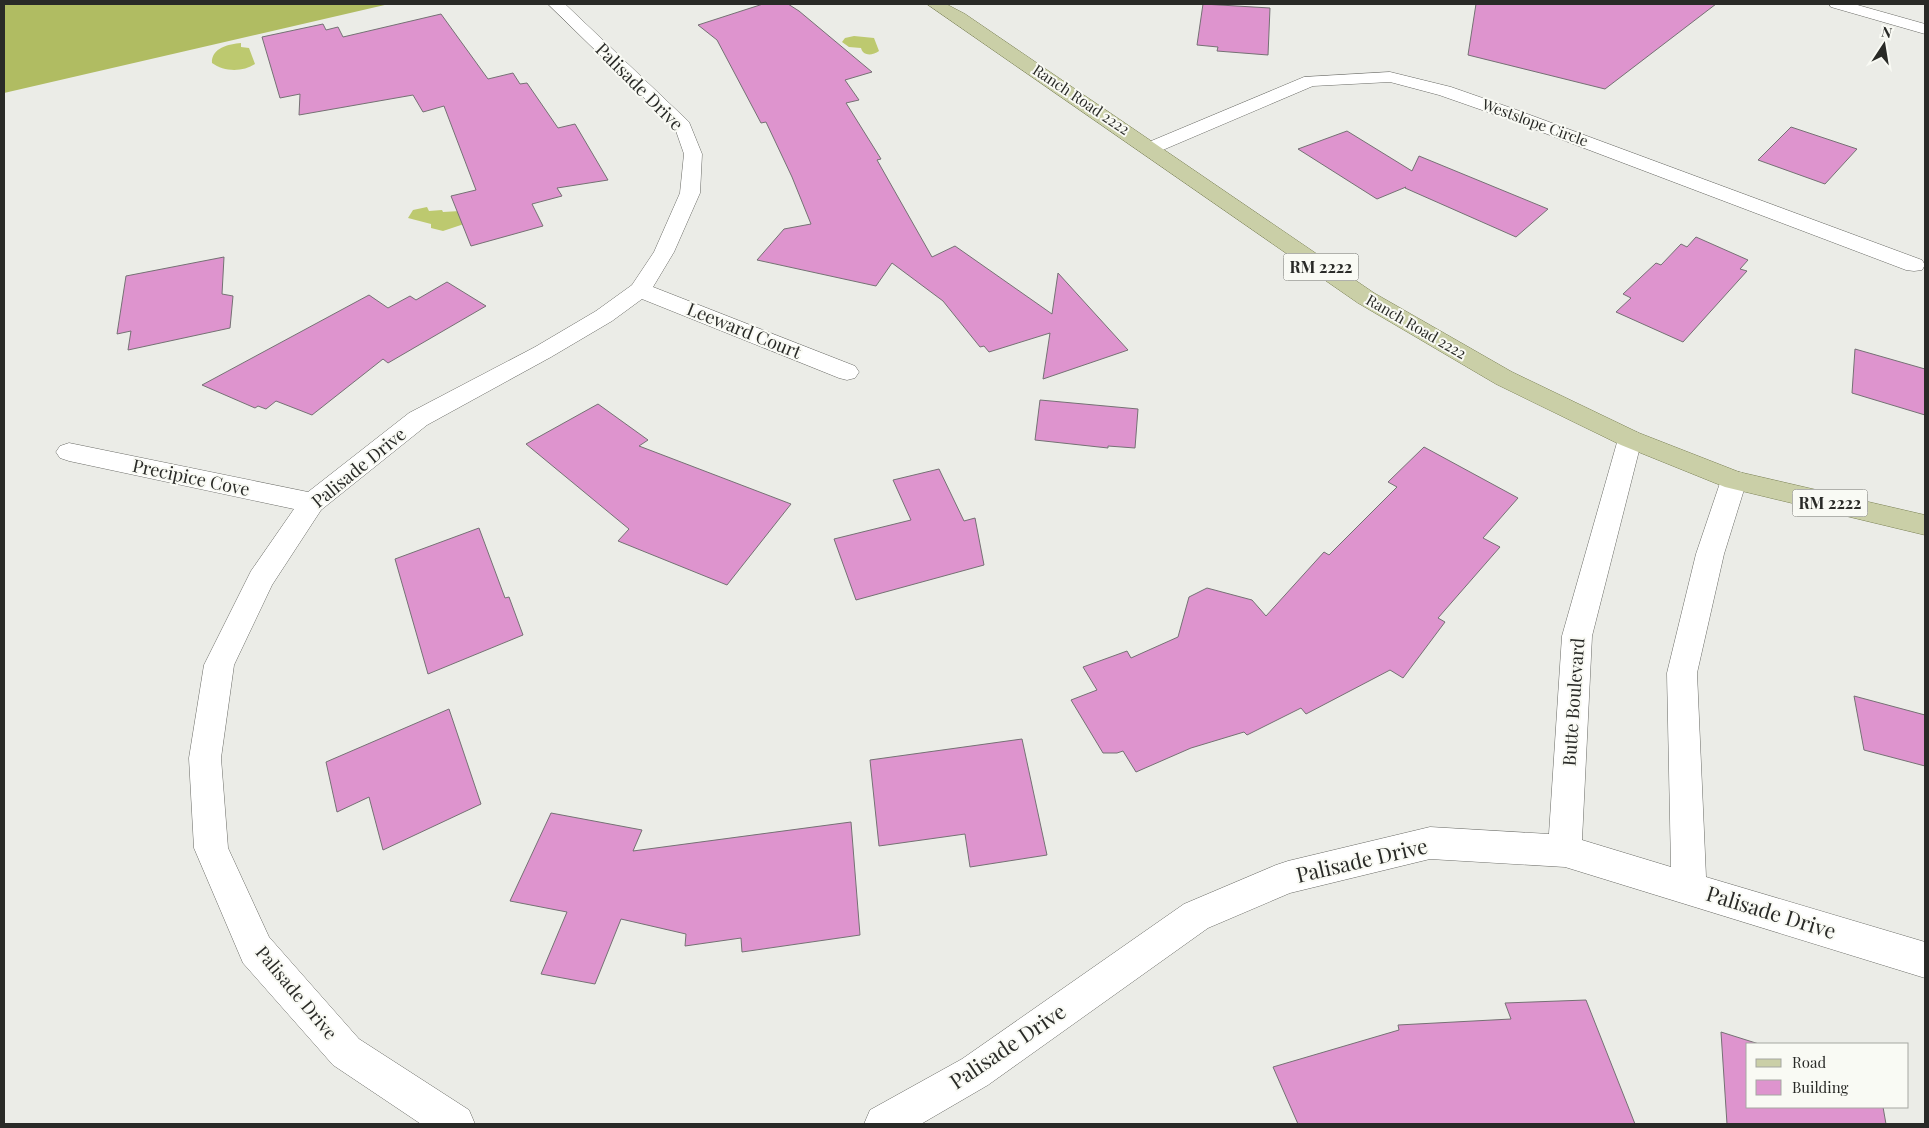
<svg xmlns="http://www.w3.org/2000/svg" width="1929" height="1128" font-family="'Playfair Display',serif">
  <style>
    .forest { fill: #b0bc62 }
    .water { fill: #bdc96f }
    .building { fill: #de94ce; stroke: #757174 }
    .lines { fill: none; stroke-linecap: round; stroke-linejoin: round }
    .street-casing { stroke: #6a6b66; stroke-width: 1 }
    .primary-casing { stroke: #7a8054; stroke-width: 1 }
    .street { fill: #fff; fill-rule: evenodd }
    .primary { fill: #cacfa7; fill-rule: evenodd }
    .labels { text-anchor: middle; stroke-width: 4; stroke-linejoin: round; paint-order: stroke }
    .far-street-label { font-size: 15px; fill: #292a27; stroke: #f9faf4 }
    .shield { fill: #f9faf4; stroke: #676864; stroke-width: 1 }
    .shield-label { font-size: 16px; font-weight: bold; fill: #292a27 }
    .street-label { font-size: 18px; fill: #292a27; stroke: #f9faf4 }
    .near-street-label { font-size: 21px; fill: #292a27; stroke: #f9faf4 }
  </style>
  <rect width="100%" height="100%" fill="#ebece7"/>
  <polygon class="forest" points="4,4 389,4 4,93"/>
  <g class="water">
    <path d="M 854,36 L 874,38 L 879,51 C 872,56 863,56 861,48 L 849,47 L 842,42 L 845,38 Z"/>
    <path d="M 241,43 L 241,47 L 249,48 L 255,64 C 243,72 224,72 212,63 C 211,48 229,44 241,43 Z"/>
    <polygon points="427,207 429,211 442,210 443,212 460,211 467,223 443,231 431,228 431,224 408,218 413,210"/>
  </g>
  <g class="building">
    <polygon points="763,4 788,4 799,11 872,72 845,80 859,100 846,103 881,159 877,160 932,257 955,246 1052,314 1058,273 1128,350 1043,379 1050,333 989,352 984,346 980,347 943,301 892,263 876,286 757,260 784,229 811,224 792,177 766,122 761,123 717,40 698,25"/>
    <polygon points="1203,4 1270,8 1268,55 1217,51 1218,47 1197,45"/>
    <polygon points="1476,4 1716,4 1605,89 1468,55"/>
    <polygon points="441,14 488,79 513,73 520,84 527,83 558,128 575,124 608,180 557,188 562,196 532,204 543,226 471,246 451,196 476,190 444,106 423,112 413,95 299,115 300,94 280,98 262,37 323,24 326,30 338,27 343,37"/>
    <polygon points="1791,127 1857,149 1825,184 1758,160"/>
    <polygon points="1347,131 1412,171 1419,156 1548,209 1516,237 1405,188 1406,187 1377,199 1298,149"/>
    <polygon points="1696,237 1748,260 1740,269 1747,271 1683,342 1616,312 1631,298 1623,294 1656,263 1661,265 1681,244 1687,247"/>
    <polygon points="224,257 222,294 233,296 230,328 128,350 131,331 117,334 126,276"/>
    <polygon points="447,282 486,306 388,363 383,359 312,415 276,401 266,409 258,406 255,408 202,385 369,295 388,308 410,296 416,300"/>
    <polygon points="1855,349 1925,369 1925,415 1852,393"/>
    <polygon points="1040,400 1138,409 1135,448 1108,446 1108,448 1035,440"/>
    <polygon points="598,404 648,440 639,446 791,504 727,585 618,541 629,529 526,444"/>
    <polygon points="1424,447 1518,498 1483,538 1500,547 1438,618 1445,622 1403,678 1390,670 1306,714 1301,708 1247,735 1244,732 1191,748 1136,772 1123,751 1117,753 1103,753 1071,700 1097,690 1083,667 1127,651 1131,658 1178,637 1189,597 1207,588 1252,600 1266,616 1324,552 1329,555 1397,487 1388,482"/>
    <polygon points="939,469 964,521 975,518 984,565 856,600 834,539 911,520 893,480"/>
    <polygon points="479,528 505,598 509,597 523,635 428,674 395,559"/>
    <polygon points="1854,696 1925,715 1925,766 1864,750"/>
    <polygon points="449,709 481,804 383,850 369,797 337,812 326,762"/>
    <polygon points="1022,739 1047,855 970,867 965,834 879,846 870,760"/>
    <polygon points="551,813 642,830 633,851 851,822 860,935 742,952 741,938 685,946 686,934 621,919 595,984 541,974 567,912 510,901"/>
    <polygon points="1586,1000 1635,1124 1298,1124 1273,1067 1399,1030 1398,1025 1511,1019 1505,1003"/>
    <polygon points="1721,1032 1759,1044 1748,1044 1748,1107 1883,1107 1886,1124 1727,1124"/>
  </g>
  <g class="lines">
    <g class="street-casing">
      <g id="street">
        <polygon points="548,4 565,4 689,122 702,154 700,193 674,252 653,287 855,366 859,372 855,378 847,380 839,378 642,299 612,321 551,357 427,425 321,510 272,585 234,665 221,758 228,848 269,937 359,1039 469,1110 475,1124 421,1124 333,1065 243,963 194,848 189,758 204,665 251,571 294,509 69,461 60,458 56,452 60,446 69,443 308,492 409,413 535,347 596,311 632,285 654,252 680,193 684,154 675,128"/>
        <polygon points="1829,4 1854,4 1925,24 1925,34 1831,7"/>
        <polygon points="1390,72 1451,87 1514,109 1922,260 1925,265 1922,270 1914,271 1906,270 1502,117 1439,95 1390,82 1313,86 1158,152 1151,154 1144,152 1142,148 1144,144 1304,77"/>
        <polygon points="1630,430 1639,433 1642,439 1592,636 1582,840 1671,867 1667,673 1696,554 1721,480 1725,473 1734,471 1743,473 1747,480 1724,554 1697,673 1706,877 1925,942 1925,978 1565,867 1430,859 1290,893 1208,928 988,1085 921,1124 864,1124 870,1110 962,1059 1184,904 1276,865 1288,861 1430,827 1549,834 1562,636 1618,439 1621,433"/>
      </g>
    </g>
    <g class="primary-casing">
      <polygon id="primary" points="927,4 946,4 965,14 1374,293 1512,372 1639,433 1739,472 1925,515 1925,535 1725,487 1621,445 1496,384 1358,303"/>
    </g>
    <use href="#street" class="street"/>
    <use href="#primary" class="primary"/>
  </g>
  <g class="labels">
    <g class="far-street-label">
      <text transform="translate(1081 100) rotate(34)" y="5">Ranch Road 2222</text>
      <text transform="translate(1535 123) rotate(20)" y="5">Westslope Circle</text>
      <text transform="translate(1416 327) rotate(30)" y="5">Ranch Road 2222</text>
    </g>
    <g class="shield">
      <rect x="1283.5" y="253.5" width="75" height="27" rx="4"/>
      <rect x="1792.5" y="489.5" width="75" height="27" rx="4"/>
    </g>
    <g class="shield-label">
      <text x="1321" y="273">RM 2222</text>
      <text x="1830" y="509">RM 2222</text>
    </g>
    <g class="street-label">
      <text transform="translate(639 87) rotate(45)" y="6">Palisade Drive</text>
      <text transform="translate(744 331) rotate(22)" y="6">Leeward Court</text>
      <text transform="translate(359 468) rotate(-39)" y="6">Palisade Drive</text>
      <text transform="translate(191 478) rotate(12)" y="6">Precipice Cove</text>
      <text transform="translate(1574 702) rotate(-86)" y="6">Butte Boulevard</text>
      <text transform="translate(296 993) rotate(50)" y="6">Palisade Drive</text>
    </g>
    <g class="near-street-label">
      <text transform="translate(1362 861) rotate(-13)" y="7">Palisade Drive</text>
      <text transform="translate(1771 913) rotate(17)" y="7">Palisade Drive</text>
      <text transform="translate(1008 1047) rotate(-34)" y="7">Palisade Drive</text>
    </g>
  </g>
  <rect width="1929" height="1128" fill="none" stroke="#292a27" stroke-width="10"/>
  <rect x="1746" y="1043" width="162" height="65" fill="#f9faf4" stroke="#a6a7a2"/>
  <rect x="1756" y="1059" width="25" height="8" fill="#cacfa7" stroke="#a6a7a2"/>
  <text x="1792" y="1068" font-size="15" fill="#292a27">Road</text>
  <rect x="1756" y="1080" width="25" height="15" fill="#de94ce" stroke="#a6a7a2"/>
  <text x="1792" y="1093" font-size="15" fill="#292a27">Building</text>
  <g transform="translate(1884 45) rotate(12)" stroke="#f9faf4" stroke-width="4" paint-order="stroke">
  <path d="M0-4L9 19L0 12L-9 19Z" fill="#292a27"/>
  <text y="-8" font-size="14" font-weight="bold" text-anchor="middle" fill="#292a27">N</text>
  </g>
</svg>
